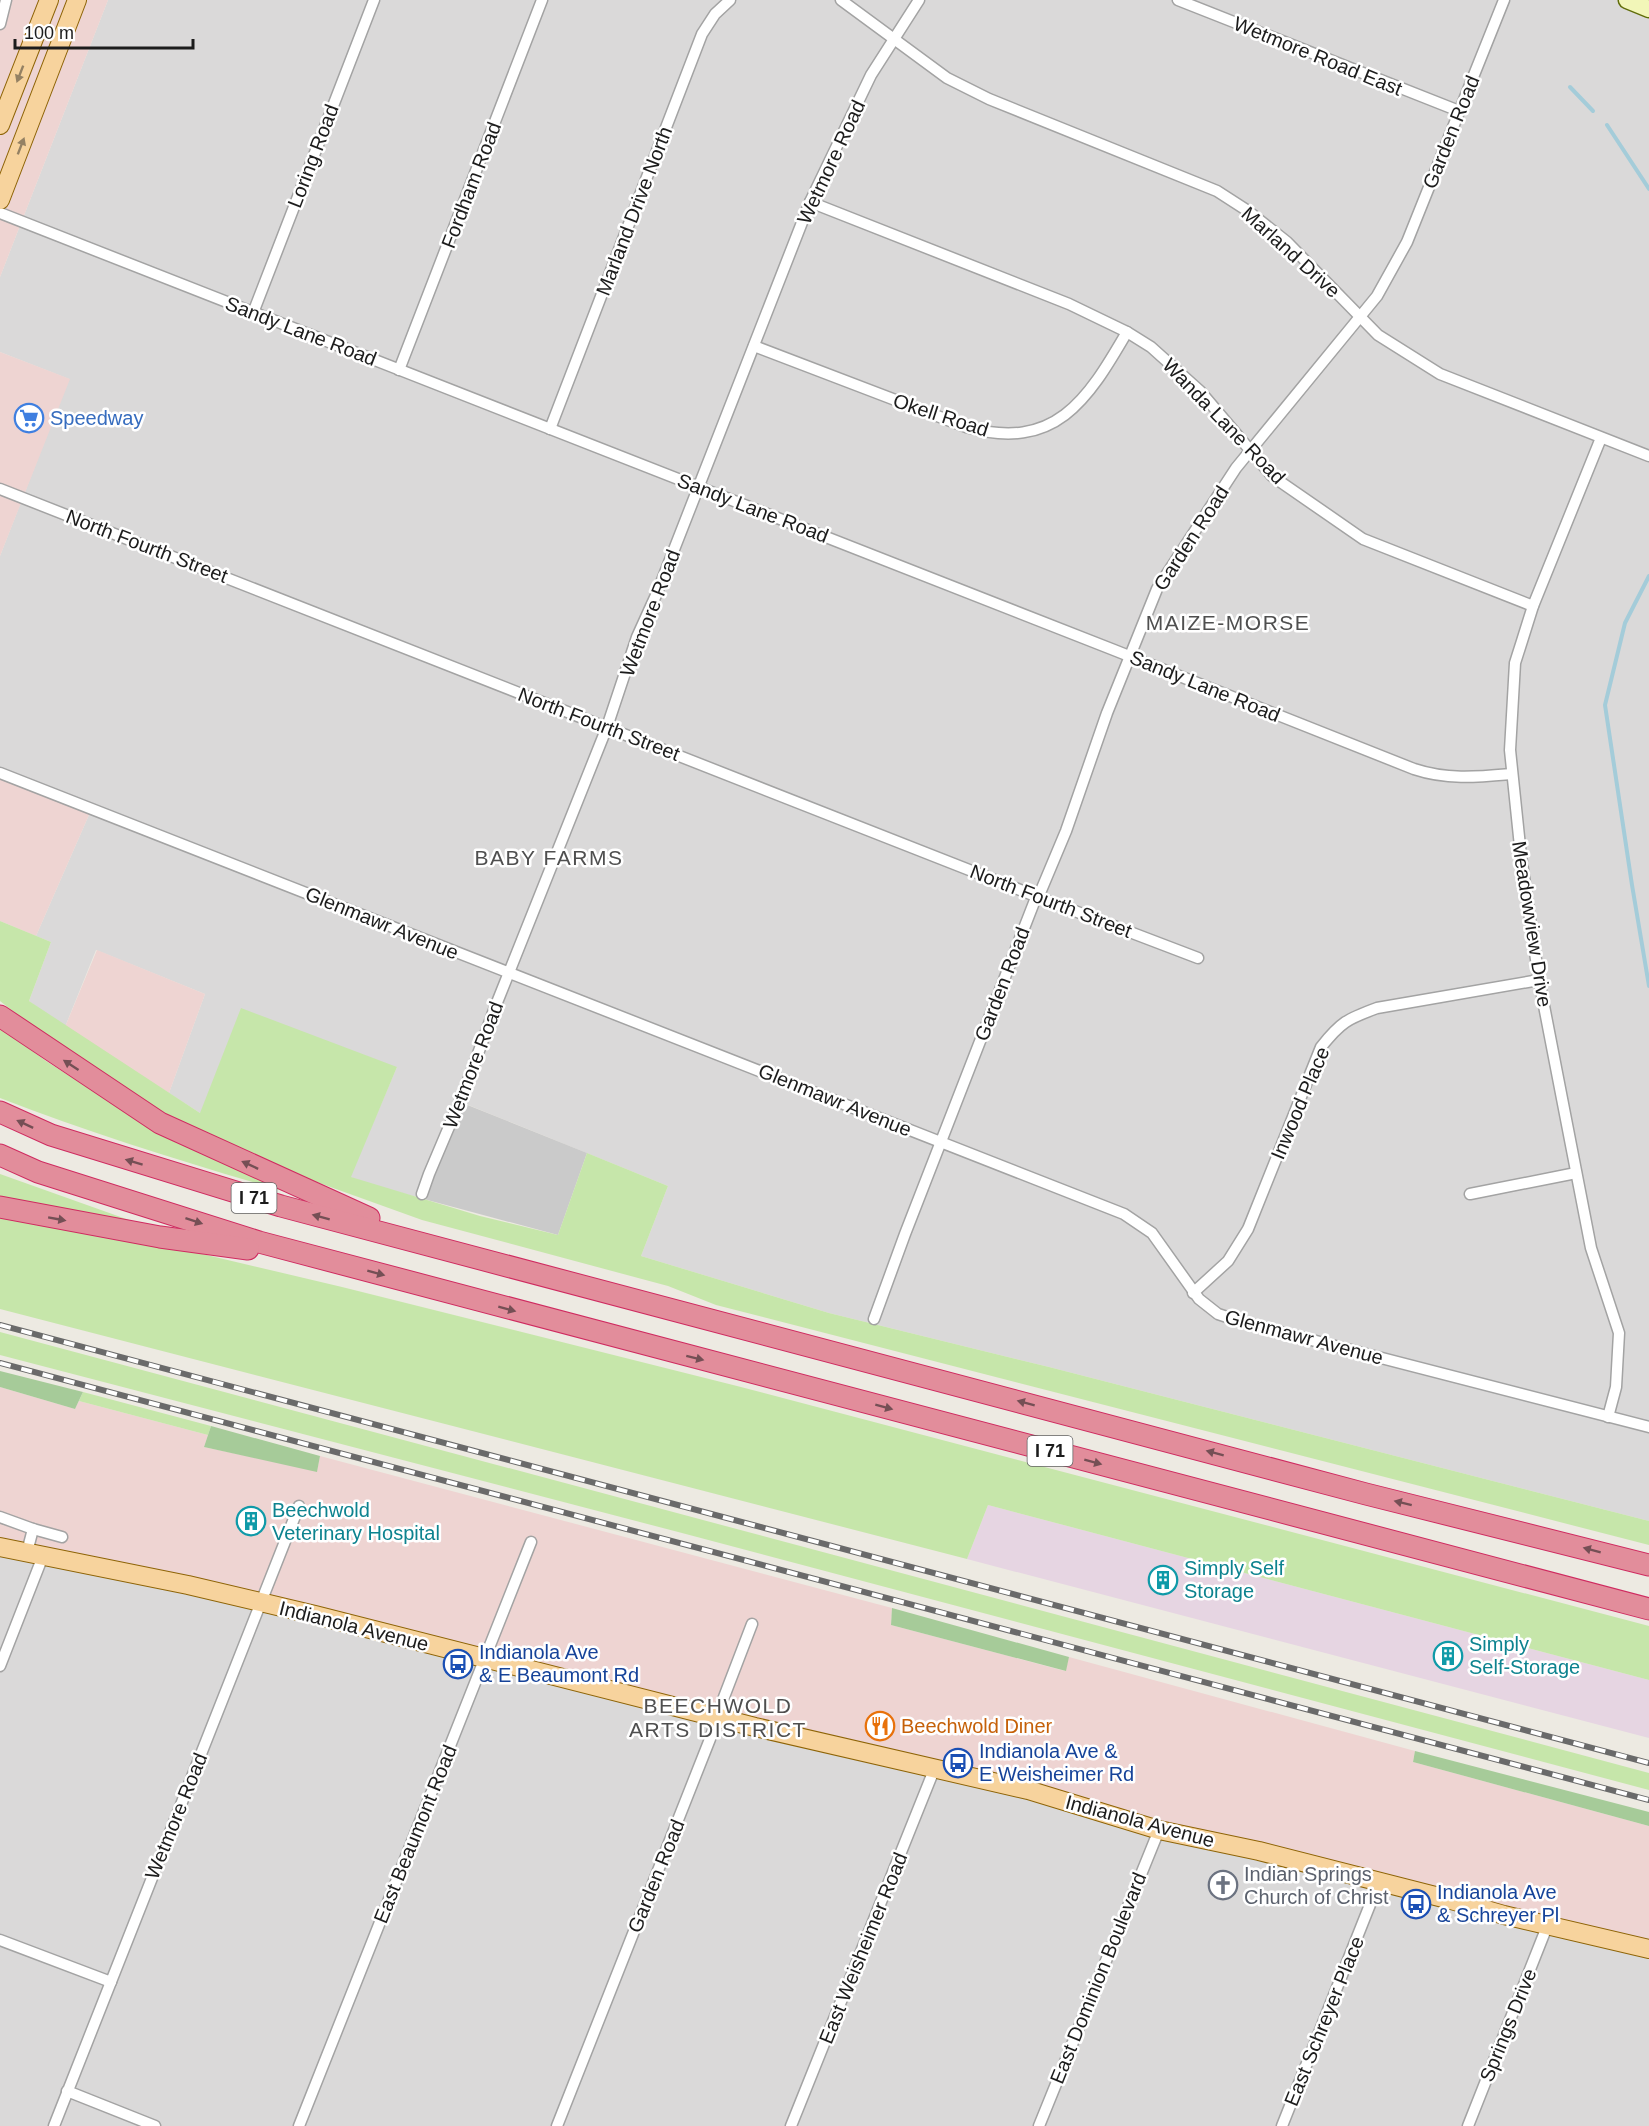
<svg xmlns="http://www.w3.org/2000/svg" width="1649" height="2126" viewBox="0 0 1649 2126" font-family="Helvetica,sans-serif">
	<rect width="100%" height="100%" fill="#edeae2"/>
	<g fill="#dad9d9">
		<path d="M108,0H1649V1521L1049,1367L829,1313L641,1256L668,1186L461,1102L420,1198L377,1186L350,1177L397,1067L200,1113L169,1093L205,994L96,950L65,1027L29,1001L51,942L36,936L92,808L0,772V556L69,379L0,352V277Z"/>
		<path d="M0,1551L262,1604L1649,1949V2126H0Z"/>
	</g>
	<g fill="#eed4d2">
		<path d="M0,0H108L0,277Z"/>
		<path d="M0,352L70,379L0,556Z"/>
		<path d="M0,772L92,808L36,936L0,921Z"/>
		<path d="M97,950L205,994L169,1093L65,1027Z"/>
		<path d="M0,1387L75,1409L79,1401L208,1435L204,1447L317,1471L320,1456L892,1608L891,1625L1065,1671L1069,1657L1415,1751L1413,1762L1649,1826V1949L262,1604L0,1551Z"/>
	</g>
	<path fill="#e6d5e2" d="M988,1505L1649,1680V1738L967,1559Z"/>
	<path fill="#cacaca" d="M460,1102L587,1153L558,1235L420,1198Z"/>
	<g fill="#c6e6aa">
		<path d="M0,921L51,942L29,1001L200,1113L241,1008L397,1067L351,1177L480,1216L558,1235L587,1153L668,1186L641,1256L829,1313L1049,1367L1649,1521V1545L716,1305L668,1286L422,1220L311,1180L149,1108L66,1053L0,1001Z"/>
		<path d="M0,1027L46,1061L134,1117L284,1188L283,1191C187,1163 93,1134 0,1098Z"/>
		<path d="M0,1174L129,1220L128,1225L0,1199Z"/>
		<path d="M0,1217L194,1252L342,1287L737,1386L1649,1626V1680L988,1505L967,1559L0,1309Z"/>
		<path d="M0,1332L1649,1773V1790L682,1533L0,1355Z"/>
		<path d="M83,1392L211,1426L208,1435L79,1401Z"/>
	</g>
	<g fill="#a6cb99">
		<path d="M0,1371L83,1392L75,1409L0,1387Z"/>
		<path d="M211,1426L320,1456L317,1472L204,1447Z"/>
		<path d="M892,1608L1069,1657L1066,1671L891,1625Z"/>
		<path d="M1415,1751L1649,1812V1826L1413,1762Z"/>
	</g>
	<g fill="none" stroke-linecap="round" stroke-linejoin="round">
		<g stroke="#a4ccd9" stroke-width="4">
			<path d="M1570,87L1593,111"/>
			<path d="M1607,125L1649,189"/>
			<path d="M1649,576L1625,623L1605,705L1632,885L1649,986"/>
		</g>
		<g stroke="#a3a3a3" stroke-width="13">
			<g id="street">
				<path d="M841,0L947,78L989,99L1217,191L1248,211L1287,242L1378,335L1440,374L1649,456"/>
				<path d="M1178,0L1459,111"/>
				<path d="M0,24L6,0"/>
				<path d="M810,202L1069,304L1127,332L1151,347L1200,391L1272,476L1363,539L1533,606"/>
				<path d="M0,213L1114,650L1414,769C1447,780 1477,777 1511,774"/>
				<path d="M253,313L374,0"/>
				<path d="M754,346L966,427C1055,452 1087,401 1127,332"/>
				<path d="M399,370L542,0"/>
				<path d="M550,429L702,34L715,14L730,0"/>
				<path d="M1601,438L1533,606L1522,641L1515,663L1510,750L1521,856L1539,980L1591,1248L1619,1333L1616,1387L1608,1417"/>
				<path d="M0,489L1038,897L1198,958"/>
				<path d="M0,773L1124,1214L1152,1233L1199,1299L1218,1314L1242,1322L1649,1427"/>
				<path d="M422,1194L429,1174L465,1089L494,1010L607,727L637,637L657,593L810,202L871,75L919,0"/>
				<path d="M1470,1194L1576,1173"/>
				<path d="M1193,1293L1228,1261L1248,1229L1321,1047C1341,1022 1347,1019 1377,1008L1539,980"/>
				<path d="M874,1319L905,1234L1035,900L1040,893L1066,831L1107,713L1157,589L1236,468L1377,296L1407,242L1504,0"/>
				<path d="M0,1517L33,1529L27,1552"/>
				<path d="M33,1529L62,1537"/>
				<path d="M0,1666L43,1556"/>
				<path d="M0,1940L111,1982"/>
				<path d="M67,2091L155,2126"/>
				<path d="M54,2126L299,1506"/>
				<path d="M299,2126L531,1542"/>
				<path d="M557,2126L710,1739L724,1697L752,1624"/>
				<path d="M791,2126L934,1770"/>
				<path d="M1039,2126L1159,1830"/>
				<path d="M1282,2126L1379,1882"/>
				<path d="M1468,2126L1548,1924"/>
			</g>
		</g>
		<g stroke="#606d09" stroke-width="19">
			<path id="secondary" d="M1627,0L1649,9"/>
		</g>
		<g stroke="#8e6407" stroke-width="20">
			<g id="primary">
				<path d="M0,125L49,0"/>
				<path d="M0,200L77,0"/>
				<path d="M0,1547L188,1585L315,1615L755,1727L1028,1790L1159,1830L1259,1851L1451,1900L1504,1915L1649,1949"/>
			</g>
		</g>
		<g stroke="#cf2b60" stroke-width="23">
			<g id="highway">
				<path d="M0,1016L160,1123L369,1218"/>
				<path d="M0,1112L51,1135L281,1206L1366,1494L1649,1565"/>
				<path d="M0,1155L38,1172L259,1242L1649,1609"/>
				<path d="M0,1207L160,1237L248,1249"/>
			</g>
		</g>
		<use href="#street" stroke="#fff" stroke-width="10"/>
		<use href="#secondary" stroke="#f2f6b8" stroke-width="16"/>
		<use href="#primary" stroke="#f7d39d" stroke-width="18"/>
		<use href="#highway" stroke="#e28d9b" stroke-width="21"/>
		<g stroke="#6a6a6a" stroke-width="6">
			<g id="rail">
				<path d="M0,1325L1649,1763"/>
				<path d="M0,1363L1649,1800"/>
			</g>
		</g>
		<use href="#rail" stroke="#fff" stroke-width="4" stroke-dasharray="11" stroke-linecap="butt"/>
	</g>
	<defs><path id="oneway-solid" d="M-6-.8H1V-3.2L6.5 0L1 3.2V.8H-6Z" transform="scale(1.5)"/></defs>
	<g fill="#948163">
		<use href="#oneway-solid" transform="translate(20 74) rotate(111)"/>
		<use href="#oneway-solid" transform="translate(21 146) rotate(-69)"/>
	</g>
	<g fill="#754f55">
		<use href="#oneway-solid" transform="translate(71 1065) rotate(-147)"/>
		<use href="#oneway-solid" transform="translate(25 1124) rotate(-155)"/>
		<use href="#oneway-solid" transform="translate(134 1162) rotate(-163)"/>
		<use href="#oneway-solid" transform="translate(250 1165) rotate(-155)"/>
		<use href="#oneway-solid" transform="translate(321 1217) rotate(-165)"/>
		<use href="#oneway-solid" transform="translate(57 1219) rotate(10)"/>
		<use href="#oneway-solid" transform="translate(194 1221) rotate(18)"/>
		<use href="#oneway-solid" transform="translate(376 1273) rotate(15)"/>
		<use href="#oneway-solid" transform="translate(507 1309) rotate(15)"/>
		<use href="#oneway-solid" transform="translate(695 1358) rotate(14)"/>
		<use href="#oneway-solid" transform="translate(1026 1403) rotate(-165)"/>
		<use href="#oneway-solid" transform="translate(884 1407) rotate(15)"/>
		<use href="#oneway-solid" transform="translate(1215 1453) rotate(-165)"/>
		<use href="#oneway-solid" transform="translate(1093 1462) rotate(15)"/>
		<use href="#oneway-solid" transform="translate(1403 1503) rotate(-166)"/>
		<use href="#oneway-solid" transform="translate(1592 1550) rotate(-165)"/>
	</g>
	<defs>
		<g id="supermarket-ring" transform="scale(1.5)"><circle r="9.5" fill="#fff" stroke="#3f7fe0" stroke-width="1.5"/><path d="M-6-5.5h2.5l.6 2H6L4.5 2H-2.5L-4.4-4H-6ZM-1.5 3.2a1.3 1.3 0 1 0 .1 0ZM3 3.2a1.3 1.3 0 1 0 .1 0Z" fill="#3f7fe0"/></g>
		<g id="building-ring" transform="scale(1.5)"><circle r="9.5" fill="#fff" stroke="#0f9aa8" stroke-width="1.5"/><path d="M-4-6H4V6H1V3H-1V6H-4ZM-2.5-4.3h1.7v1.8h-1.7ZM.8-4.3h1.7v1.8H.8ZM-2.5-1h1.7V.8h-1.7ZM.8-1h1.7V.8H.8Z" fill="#0f9aa8"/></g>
		<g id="bus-ring" transform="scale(1.5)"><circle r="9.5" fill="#fff" stroke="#1a4fb4" stroke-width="1.5"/><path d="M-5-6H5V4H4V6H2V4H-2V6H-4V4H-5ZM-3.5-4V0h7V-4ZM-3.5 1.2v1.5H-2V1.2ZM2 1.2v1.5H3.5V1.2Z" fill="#1a4fb4"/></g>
		<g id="restaurant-ring" transform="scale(1.5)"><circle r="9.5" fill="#fff" stroke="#e8710a" stroke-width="1.5"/><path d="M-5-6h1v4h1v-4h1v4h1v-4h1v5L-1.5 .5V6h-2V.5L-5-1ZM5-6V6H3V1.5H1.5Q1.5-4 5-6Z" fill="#e8710a"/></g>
		<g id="church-ring" transform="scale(1.5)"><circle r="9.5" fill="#fff" stroke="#6b7280" stroke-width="1.5"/><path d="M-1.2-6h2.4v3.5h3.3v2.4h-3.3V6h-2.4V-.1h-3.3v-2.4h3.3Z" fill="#6b7280"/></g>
	</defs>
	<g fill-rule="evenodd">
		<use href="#supermarket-ring" x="29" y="418"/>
		<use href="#building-ring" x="251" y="1521"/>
		<use href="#building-ring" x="1163" y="1580"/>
		<use href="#building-ring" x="1448" y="1656"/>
		<use href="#bus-ring" x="458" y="1664"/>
		<use href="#restaurant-ring" x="880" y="1726"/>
		<use href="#bus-ring" x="958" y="1763"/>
		<use href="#church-ring" x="1223" y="1885"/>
		<use href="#bus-ring" x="1416" y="1904"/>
	</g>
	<g text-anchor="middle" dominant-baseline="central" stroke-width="5" stroke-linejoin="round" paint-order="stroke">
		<g fill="#fff" stroke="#606060" stroke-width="1.5">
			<rect x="231.5" y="1183" width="45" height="30" rx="4.5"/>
			<rect x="1027.5" y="1436" width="45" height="30" rx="4.5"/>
		</g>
		<g font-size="18" font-weight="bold" fill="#1c1c1c">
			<text x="254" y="1198">I 71</text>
			<text x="1050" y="1451">I 71</text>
		</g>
		<g font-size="20" fill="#1c1c1c" stroke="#fff">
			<text transform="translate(1318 56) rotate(22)">Wetmore Road East</text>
			<text transform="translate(1451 132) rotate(-68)">Garden Road</text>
			<text transform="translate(313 156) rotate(-69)">Loring Road</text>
			<text transform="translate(831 162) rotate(-65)">Wetmore Road</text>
			<text transform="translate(471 185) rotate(-69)">Fordham Road</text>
			<text transform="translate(634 211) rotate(-69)">Marland Drive North</text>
			<text transform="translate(1291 252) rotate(42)">Marland Drive</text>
			<text transform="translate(301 331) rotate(21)">Sandy Lane Road</text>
			<text transform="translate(941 415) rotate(18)">Okell Road</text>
			<text transform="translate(1224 421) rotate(46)">Wanda Lane Road</text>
			<text transform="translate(753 508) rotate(21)">Sandy Lane Road</text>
			<text transform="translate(1191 538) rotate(-57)">Garden Road</text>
			<text transform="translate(147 546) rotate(21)">North Fourth Street</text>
			<text transform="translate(650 613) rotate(-69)">Wetmore Road</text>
			<text transform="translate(1205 686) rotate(22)">Sandy Lane Road</text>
			<text transform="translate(599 724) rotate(21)">North Fourth Street</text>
			<text transform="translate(1051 901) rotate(21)">North Fourth Street</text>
			<text transform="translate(382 923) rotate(22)">Glenmawr Avenue</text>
			<text transform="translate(1532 924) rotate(81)">Meadowview Drive</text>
			<text transform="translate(1002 984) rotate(-69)">Garden Road</text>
			<text transform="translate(473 1065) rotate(-69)">Wetmore Road</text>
			<text transform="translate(835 1100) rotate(22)">Glenmawr Avenue</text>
			<text transform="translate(1300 1103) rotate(-67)">Inwood Place</text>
			<text transform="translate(1304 1337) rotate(15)">Glenmawr Avenue</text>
			<text transform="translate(354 1626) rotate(14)">Indianola Avenue</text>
			<text transform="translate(176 1816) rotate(-68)">Wetmore Road</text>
			<text transform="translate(1140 1821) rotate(15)">Indianola Avenue</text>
			<text transform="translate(415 1834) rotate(-68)">East Beaumont Road</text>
			<text transform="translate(656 1876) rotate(-68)">Garden Road</text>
			<text transform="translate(863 1948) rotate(-68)">East Weisheimer Road</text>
			<text transform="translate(1098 1978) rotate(-68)">East Dominion Boulevard</text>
			<text transform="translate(1324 2021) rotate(-68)">East Schreyer Place</text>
			<text transform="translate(1508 2025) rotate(-68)">Springs Drive</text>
		</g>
		<g font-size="20" fill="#366cbe" stroke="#fff" text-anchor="start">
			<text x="50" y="418">Speedway</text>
		</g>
		<g font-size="20" fill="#0d838f" stroke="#fff" text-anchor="start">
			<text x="272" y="1510">Beechwold<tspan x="272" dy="23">Veterinary Hospital</tspan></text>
			<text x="1184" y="1568">Simply Self<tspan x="1184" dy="23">Storage</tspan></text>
			<text x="1469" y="1644">Simply<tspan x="1469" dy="23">Self-Storage</tspan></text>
		</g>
		<g font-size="20" fill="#164399" stroke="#fff" text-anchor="start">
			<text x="479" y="1652">Indianola Ave<tspan x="479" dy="23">&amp; E Beaumont Rd</tspan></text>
			<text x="979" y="1751">Indianola Ave &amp;<tspan x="979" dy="23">E Weisheimer Rd</tspan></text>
			<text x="1437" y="1892">Indianola Ave<tspan x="1437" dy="23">&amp; Schreyer Pl</tspan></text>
		</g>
		<g font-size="20" fill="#c56008" stroke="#fff" text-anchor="start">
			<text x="901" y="1726">Beechwold Diner</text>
		</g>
		<g font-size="20" fill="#5b616d" stroke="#fff" text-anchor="start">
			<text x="1244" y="1874">Indian Springs<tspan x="1244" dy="23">Church of Christ</tspan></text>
		</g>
		<g font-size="21" letter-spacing="1.5" fill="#4f4f4f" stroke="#fff">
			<text x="1228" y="622">MAIZE-MORSE</text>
			<text x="549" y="857">BABY FARMS</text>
			<text x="718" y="1705">BEECHWOLD<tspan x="718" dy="24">ARTS DISTRICT</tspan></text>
		</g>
	</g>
	<path d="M15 39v9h178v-9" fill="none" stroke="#1c1c1c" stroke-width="3"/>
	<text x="24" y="39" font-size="18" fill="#1c1c1c" stroke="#ffffff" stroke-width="4.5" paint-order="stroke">100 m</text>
</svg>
